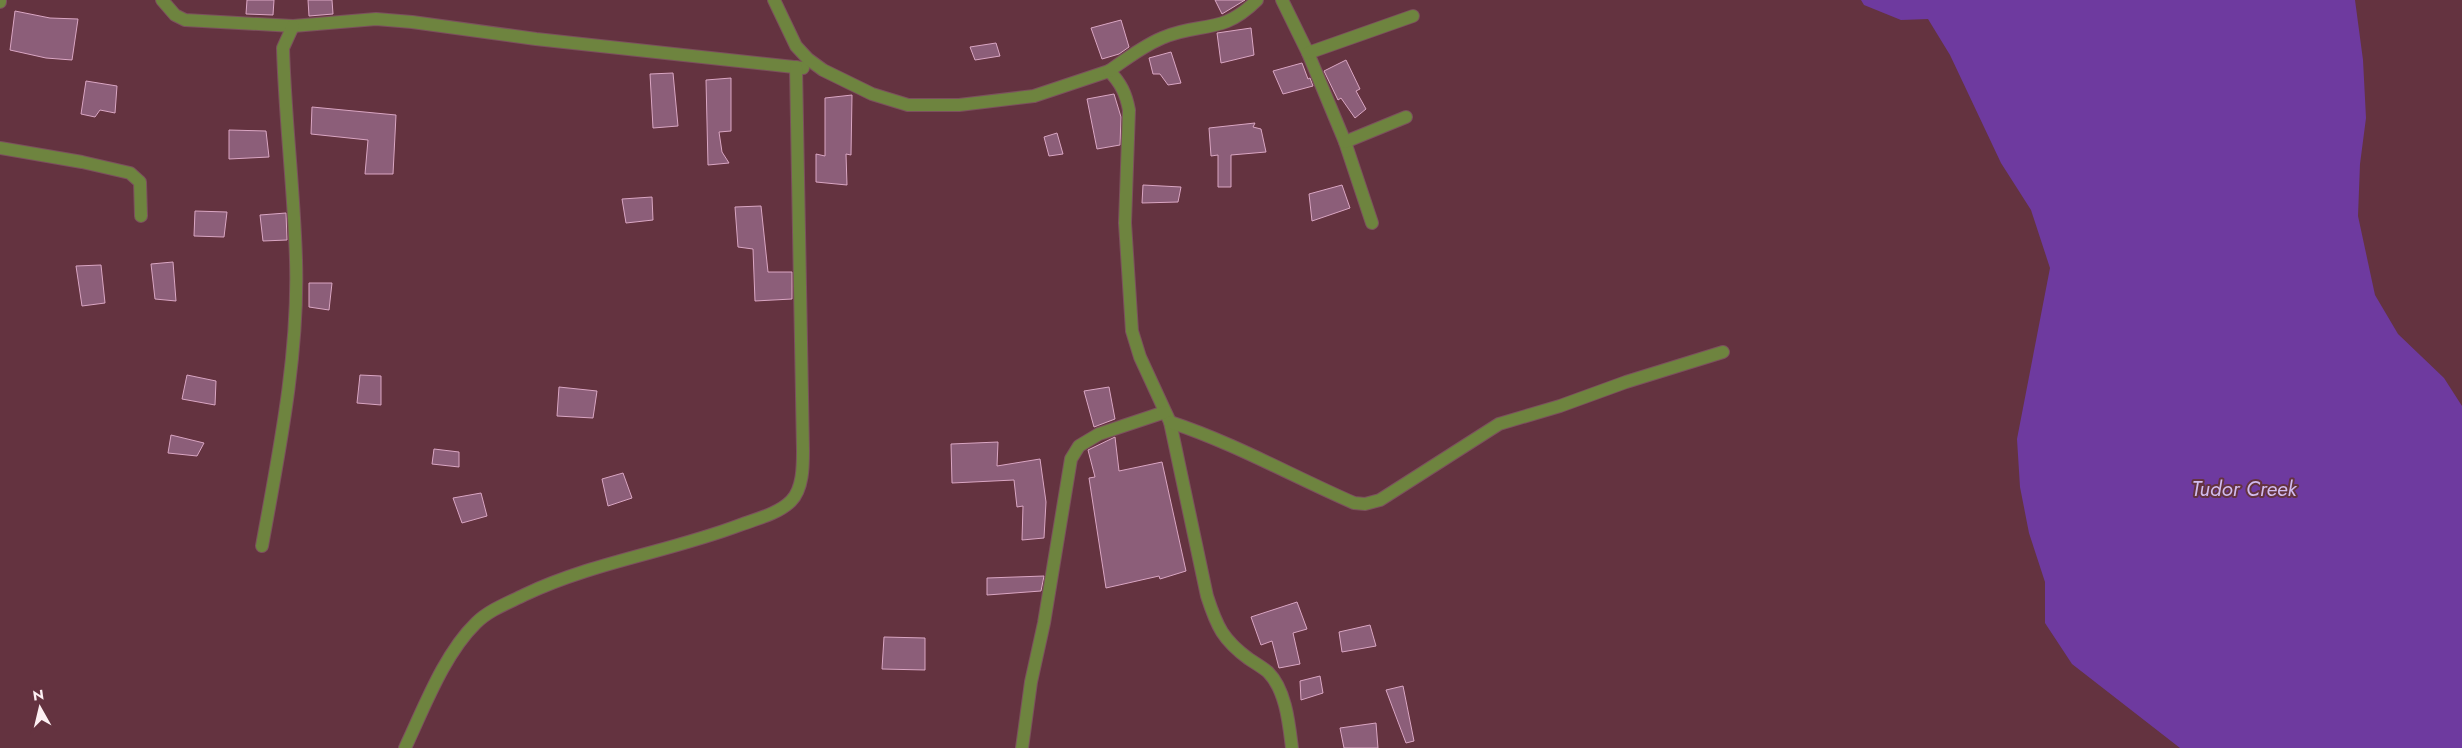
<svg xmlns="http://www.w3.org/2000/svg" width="2462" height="748" viewBox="0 0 2462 748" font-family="Jost,sans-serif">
	<rect width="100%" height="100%" fill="#643340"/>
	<path fill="#6e3a9f" d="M1861,0H2355L2363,60L2366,118L2360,164L2358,216L2375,295L2398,334L2444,378L2462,406V748H2180L2072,664L2045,623V582L2029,533L2020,487L2017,439L2050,268L2031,210L2001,163L1950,55L1928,19L1901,20L1864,5Z"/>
	<g fill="#8c5e79" stroke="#daa6c3">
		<path d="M247,0H274L273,15L246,14Z"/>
		<path d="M308,0H332L333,14L309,16Z"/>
		<path d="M1215,0H1245L1222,14Z"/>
		<path d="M15,11L50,18L78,19L72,60L46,58L10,50Z"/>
		<path d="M1121,20L1129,47L1119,54L1102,59L1091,28Z"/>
		<path d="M1251,28L1254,55L1221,63L1217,33Z"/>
		<path d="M996,43L1000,56L975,60L970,47Z"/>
		<path d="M1171,52L1181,83L1168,85L1160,74H1153L1149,58Z"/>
		<path d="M1346,60L1360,89L1356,91L1366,109L1355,118L1341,98L1338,100L1324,71Z"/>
		<path d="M1302,63L1308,79L1310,78L1313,86L1283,94L1273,71Z"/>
		<path d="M673,73L678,126L653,128L650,74Z"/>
		<path d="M731,78V131L719,132L722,152L729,163L708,165L706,80Z"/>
		<path d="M86,81L117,86L115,113L100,110L95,117L81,114Z"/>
		<path d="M1114,94L1121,117L1120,145L1097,149L1087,99Z"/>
		<path d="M852,95L851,155L846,154L847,185L816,182V154L825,156V98Z"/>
		<path d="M312,107L396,115L393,174H365L368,140L311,134Z"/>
		<path d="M1255,123L1253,127L1261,129L1266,152L1231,155V187H1218V155L1211,156L1209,128Z"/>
		<path d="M229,130L266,131L269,157L229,159Z"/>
		<path d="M1057,133L1063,154L1049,156L1044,137Z"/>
		<path d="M1143,185L1181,187L1178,202L1142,203Z"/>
		<path d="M1342,185L1350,208L1312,221L1309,194Z"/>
		<path d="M652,197L653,220L626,223L622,199Z"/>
		<path d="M761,206L768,272H792V299L755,301L753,249L738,247L735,207Z"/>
		<path d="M195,211L227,212L224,237L194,236Z"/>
		<path d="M286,213L287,240L263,241L260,215Z"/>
		<path d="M173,262L176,301L155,299L151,264Z"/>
		<path d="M101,265L105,303L82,306L76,266Z"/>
		<path d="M309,283H332L329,310L309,307Z"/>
		<path d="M187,375L216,381L215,405L182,399Z"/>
		<path d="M360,375L381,376V405L357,403Z"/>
		<path d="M559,387L597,391L593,418L557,416Z"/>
		<path d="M1109,387L1115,419L1094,427L1084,391Z"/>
		<path d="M171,435L204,443L197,456L168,453Z"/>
		<path d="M1115,437L1119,471L1162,462L1186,571L1160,579L1159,576L1106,588L1089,478L1095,477L1088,450Z"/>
		<path d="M998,442L997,466L1040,459L1046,502L1044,538L1022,540L1023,506L1017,507L1014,480L952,483L951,444Z"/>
		<path d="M434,449L459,452V467L432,464Z"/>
		<path d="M623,473L632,498L608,506L602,479Z"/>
		<path d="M481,493L487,516L462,523L453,498Z"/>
		<path d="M1044,576L1041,591L987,595V578Z"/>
		<path d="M1297,602L1307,629L1293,633L1300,664L1279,668L1272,641L1261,645L1251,617Z"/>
		<path d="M1370,625L1376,646L1342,652L1339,632Z"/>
		<path d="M884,637L925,638V670L882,669Z"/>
		<path d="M1320,676L1323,693L1301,700L1300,681Z"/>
		<path d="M1403,686L1414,741L1406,743L1386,690Z"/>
		<path d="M1376,723L1378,748H1344L1340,728Z"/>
	</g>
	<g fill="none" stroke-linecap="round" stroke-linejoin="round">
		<g stroke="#7c515d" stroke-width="14">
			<g id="street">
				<path d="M162,0L175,15L185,20L293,26L376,19L412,22L536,39L803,68"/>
				<path d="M774,0L796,46L808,59L823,70L872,94L908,105H959L1034,96L1109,71C1121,83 1126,94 1129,110L1125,223L1132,331L1140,357L1170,422L1207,596C1217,627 1223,640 1249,659C1255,663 1262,667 1268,672C1286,690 1289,724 1292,748"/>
				<path d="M1282,0L1308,53L1345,142L1372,223"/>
				<path d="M0,2V0"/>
				<path d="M1308,53L1413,16"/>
				<path d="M1109,71C1126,59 1143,46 1162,38C1201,21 1221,36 1257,0"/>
				<path d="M1345,142L1406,117"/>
				<path d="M0,148L82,162L130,173L140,182L141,216"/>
				<path d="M1170,422C1234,443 1292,476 1354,503L1365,504L1380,500L1499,424L1560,406L1626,382L1723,352"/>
				<path d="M262,546C279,452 299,355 296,260C294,189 285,119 283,48L293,26"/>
				<path d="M405,748C424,708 444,654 476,623C489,610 508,603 524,595C593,562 669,552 740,525C756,519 778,514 791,501C803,489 803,466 803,451L796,67"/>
				<path d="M1022,748L1031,682L1044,623L1071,459L1079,446L1099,434L1165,412"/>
			</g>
		</g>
		<use href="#street" stroke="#6e843f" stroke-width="12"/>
	</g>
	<g text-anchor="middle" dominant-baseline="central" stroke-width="4" stroke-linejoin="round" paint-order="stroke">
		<g font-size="21" font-style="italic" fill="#d1bbef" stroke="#643340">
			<text x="2244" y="489">Tudor Creek</text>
		</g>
	</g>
	<g transform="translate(40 708) rotate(352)" stroke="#643340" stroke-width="4" paint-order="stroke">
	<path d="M0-4L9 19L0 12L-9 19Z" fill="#fdf0f3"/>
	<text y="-8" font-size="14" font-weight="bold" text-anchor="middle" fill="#fdf0f3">N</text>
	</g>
</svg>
